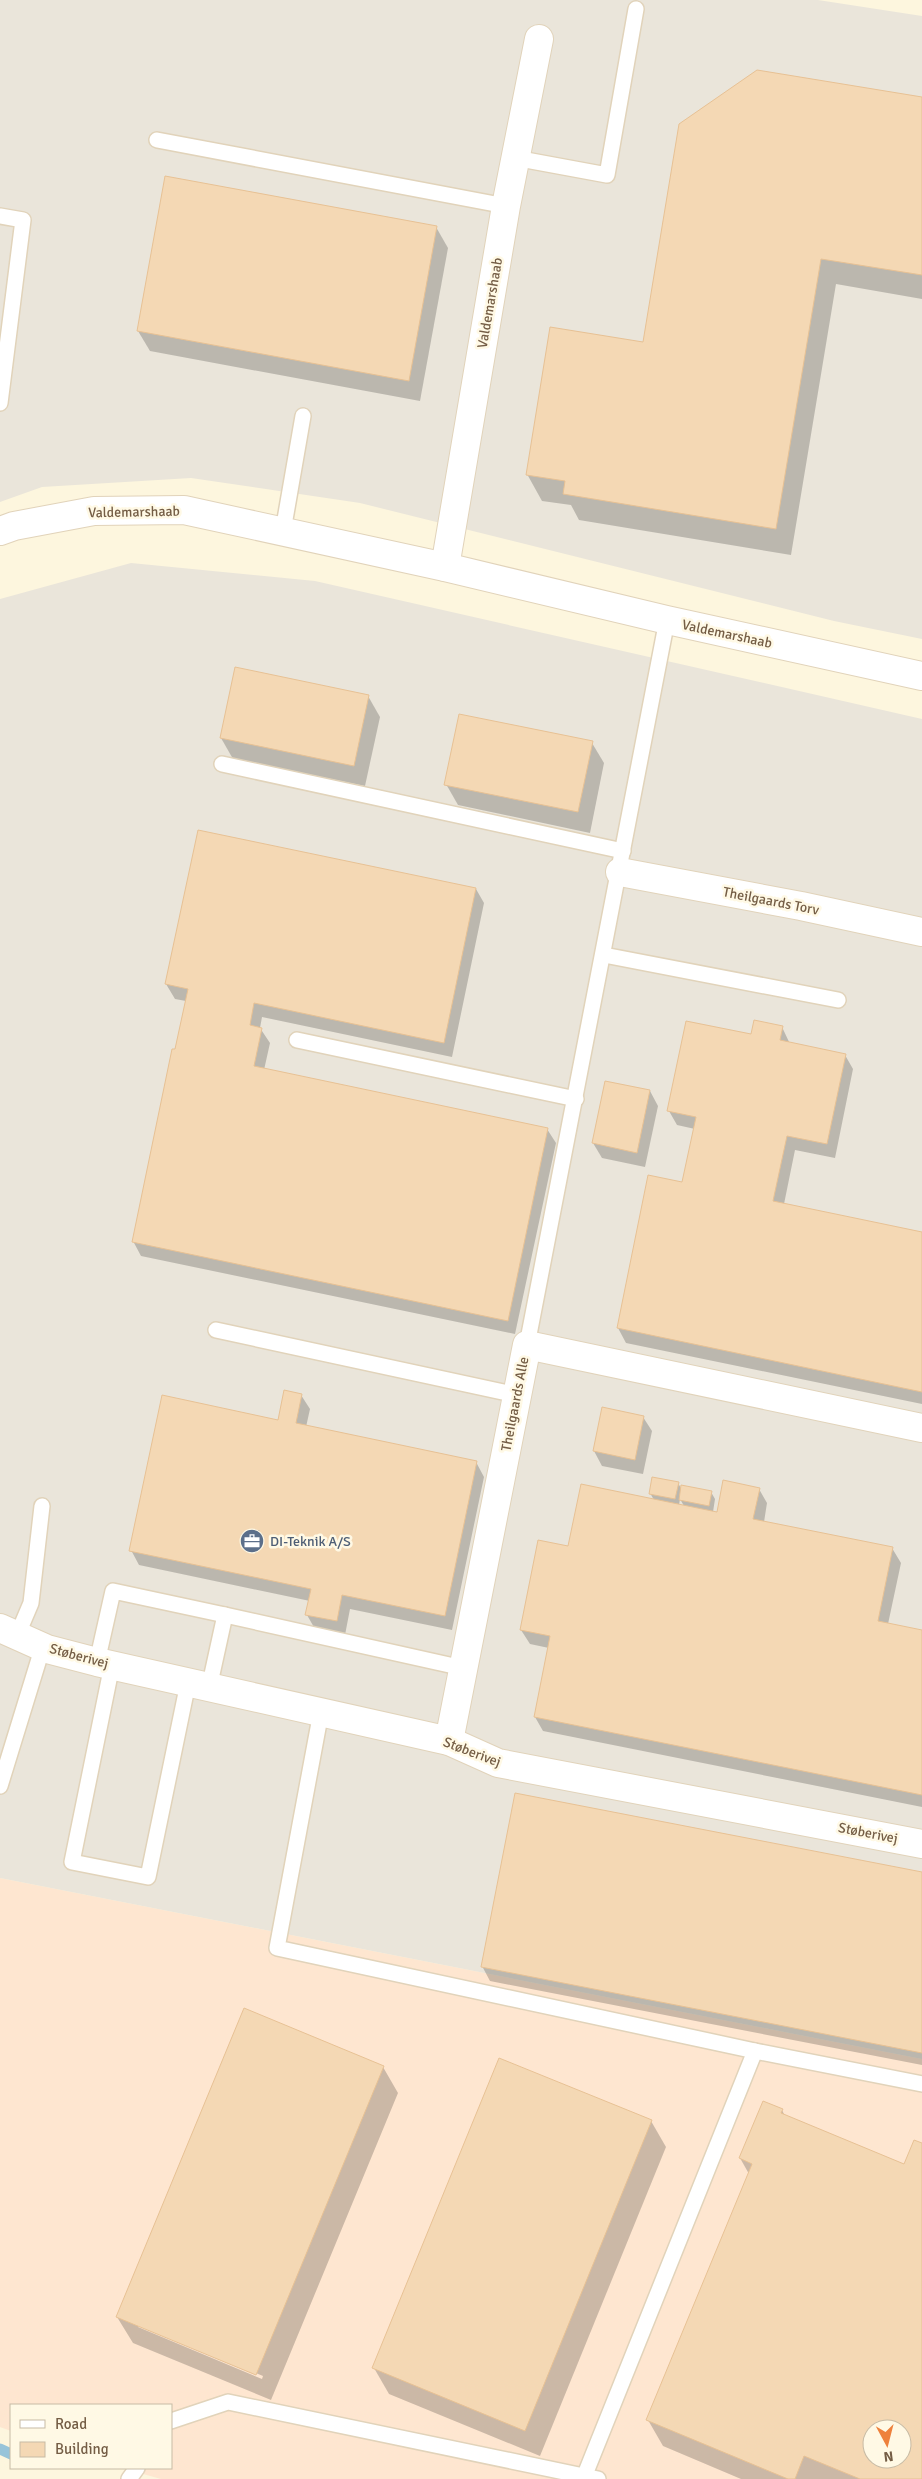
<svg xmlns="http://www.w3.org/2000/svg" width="922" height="2479" viewBox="0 0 922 2479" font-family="Signika,sans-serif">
	<rect width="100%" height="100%" fill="#fdf6de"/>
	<path fill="#fee6d0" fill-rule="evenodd" d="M0,1878L922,2059V2479H161L122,2468H171V2405H11V2431L0,2427ZM872,2429H902V2459H872Z"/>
	<g fill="#eae5da">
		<path d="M0,0H818L922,16V639L834,621L360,503L191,478L42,487L0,502Z"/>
		<path d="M131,563L315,581L922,719V2059L0,1878V599Z"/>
	</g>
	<g fill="#0003" fill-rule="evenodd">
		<path d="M922,99V299L836,284L791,555L579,520L571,505L542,501L527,474L644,344Z"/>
		<path d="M436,227L448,248L420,401L150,351L138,331Z"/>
		<path d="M368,696L380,717L365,786L233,759L221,738Z"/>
		<path d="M592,743L604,763L590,833L458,805L446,784Z"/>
		<path d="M476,889L484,903L452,1057L262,1017L260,1028L270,1043L264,1070L547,1129L556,1143L515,1334L141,1256L133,1241L186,1001L175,999L166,984Z"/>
		<path d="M782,1027L790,1044L845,1055L853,1069L835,1158L795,1150L784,1204L922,1233V1404L626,1343L618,1328L683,1184L695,1129L677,1125L669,1111L752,1036Z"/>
		<path d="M650,1091L658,1106L645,1167L602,1158L593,1143Z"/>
		<path d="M301,1395L310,1409L306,1427L476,1462L484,1477L452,1630L350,1609L345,1635L315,1629L307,1615L310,1601L139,1565L131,1550L279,1421Z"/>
		<path d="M643,1417L652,1431L643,1474L602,1466L594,1451Z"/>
		<path d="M678,1483L682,1490L711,1492L715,1499L713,1512L717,1513L759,1489L767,1503L764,1522L892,1548L901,1563L888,1624L922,1631V1807L543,1731L535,1717L549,1648L530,1644L521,1630L569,1547L654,1500L650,1493ZM680,1499L684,1506L679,1505Z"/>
		<path d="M922,1874V2065L490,1981L482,1966Z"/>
		<path d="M383,2067L398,2093L271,2400L133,2343L117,2317ZM138,2325L263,2376L262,2379L138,2327Z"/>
		<path d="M782,2110L785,2116L905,2166L922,2145V2479H741L663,2446L648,2420L749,2174L740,2158ZM872,2429H902V2459H872Z"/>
		<path d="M651,2121L666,2147L540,2456L389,2394L374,2368Z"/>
	</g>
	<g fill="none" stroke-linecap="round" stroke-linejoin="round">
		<path stroke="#98c4d9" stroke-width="11" d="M0,2449L11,2454"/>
	</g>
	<g fill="#f4d8b4" stroke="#e7c194" fill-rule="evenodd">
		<path d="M757,70L922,97V275L821,259L776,529L563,494L565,481L526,475L550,327L643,342L679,124Z"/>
		<path d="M165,176L437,226L409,381L137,331Z"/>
		<path d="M235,667L369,695L354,766L220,738Z"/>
		<path d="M459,714L593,741L578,812L444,785Z"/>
		<path d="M198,830L476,888L444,1043L254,1003L250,1025L262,1028L254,1066L548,1128L508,1321L132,1242L172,1049H175L188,989L165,984Z"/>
		<path d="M754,1020L783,1026L780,1040L846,1054L827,1144L787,1136L773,1201L922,1232V1392L617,1328L648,1175L682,1182L696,1117L667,1111L686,1021L751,1034Z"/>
		<path d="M605,1081L650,1090L637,1153L592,1143Z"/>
		<path d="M284,1390L302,1394L296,1423L477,1461L445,1616L342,1595L337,1621L305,1615L311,1589L129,1551L162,1395L278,1420Z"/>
		<path d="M602,1407L644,1416L635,1460L593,1451Z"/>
		<path d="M652,1477L679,1482L675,1499L649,1494Z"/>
		<path d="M723,1480L760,1488L753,1519L893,1547L878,1621L922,1630V1795L534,1717L550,1636L520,1630L538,1540L568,1546L581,1484L717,1512Z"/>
		<path d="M681,1485L712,1491L709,1506L679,1500Z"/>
		<path d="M515,1793L922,1872V2053L481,1967Z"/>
		<path d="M244,2008L384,2066L256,2375L116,2317Z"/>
		<path d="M499,2058L652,2120L525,2431L372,2368Z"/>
		<path d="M763,2101L783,2109L781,2113L904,2164L914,2140L922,2143V2479H860L804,2456L795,2479H788L646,2420L752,2164L739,2158ZM872,2429H902V2459H872Z"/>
	</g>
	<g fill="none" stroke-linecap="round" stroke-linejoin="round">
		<g stroke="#e1d3ba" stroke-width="18">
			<g id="lane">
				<path d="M157,140L506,206"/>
				<path d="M515,158L607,175L636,9"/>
				<path d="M0,216L23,220L0,403"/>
				<path d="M283,531L303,416"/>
				<path d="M222,764L623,851"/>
				<path d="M604,955L838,1000"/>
				<path d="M297,1040L576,1099"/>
				<path d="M216,1330L517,1395"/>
				<path d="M527,1345L667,620"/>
				<path d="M225,1615L463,1668"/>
				<path d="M17,1636L31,1603L42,1506"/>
				<path d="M97,1662L113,1591L225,1615L209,1688"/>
				<path d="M112,1665L72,1862L148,1877L188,1683"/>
				<path d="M321,1712L277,1948L755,2051"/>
				<path d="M0,1786L43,1646"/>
				<path d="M171,2421L228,2402L598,2479"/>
				<path d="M584,2477L755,2051L922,2084"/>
				<path d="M129,2479L137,2468"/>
			</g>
		</g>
		<g stroke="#e1d3ba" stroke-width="30">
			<g id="street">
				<path d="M0,531L14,526L94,511L184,510L445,567L667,620L922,676"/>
				<path d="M445,567L506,206L539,39"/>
				<path d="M620,872L801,906L922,932"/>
				<path d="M0,1628L47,1649L97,1662L449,1741L498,1763L922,1844"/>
				<path d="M449,1741L527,1345L922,1428"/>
			</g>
		</g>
		<use href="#lane" stroke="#fff" stroke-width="15"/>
		<use href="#street" stroke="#fff" stroke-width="28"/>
	</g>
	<defs>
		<g id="office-disc" transform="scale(1.25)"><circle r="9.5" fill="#5c6f8a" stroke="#fff9e5"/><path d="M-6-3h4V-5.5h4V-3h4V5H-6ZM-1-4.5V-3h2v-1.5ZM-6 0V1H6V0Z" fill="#fff"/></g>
	</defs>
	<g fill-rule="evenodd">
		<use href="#office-disc" x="252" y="1541"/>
	</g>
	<g text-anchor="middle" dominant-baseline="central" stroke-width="5" stroke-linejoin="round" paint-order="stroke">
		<g font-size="14" fill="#745d45" stroke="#fff9e5">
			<text transform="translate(490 303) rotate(-80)">Valdemarshaab</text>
			<text transform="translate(134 512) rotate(-1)">Valdemarshaab</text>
			<text transform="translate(727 634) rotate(12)">Valdemarshaab</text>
			<text transform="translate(771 901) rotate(11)">Theilgaards Torv</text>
			<text transform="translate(515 1404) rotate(-79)">Theilgaards Alle</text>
			<text transform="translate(79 1656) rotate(15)">Støberivej</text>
			<text transform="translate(472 1752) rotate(21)">Støberivej</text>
			<text transform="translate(868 1833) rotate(11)">Støberivej</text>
		</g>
		<g font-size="14" fill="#4e5e75" stroke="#fff9e5" text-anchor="start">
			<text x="270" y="1541">DI-Teknik A/S</text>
		</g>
	</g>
	<rect x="10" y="2404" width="162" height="65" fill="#fff9e5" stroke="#c7bba5"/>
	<rect x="20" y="2420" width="25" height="8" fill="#ffffff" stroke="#c7bba5"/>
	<text x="55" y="2429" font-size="15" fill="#745d45">Road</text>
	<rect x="20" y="2442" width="25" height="15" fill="#f4d8b4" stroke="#c7bba5"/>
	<text x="55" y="2454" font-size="15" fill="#745d45">Building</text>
	<g transform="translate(887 2444) rotate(173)"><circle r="24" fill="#fff9e5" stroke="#c7bba5"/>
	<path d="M0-4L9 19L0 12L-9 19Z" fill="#ee813c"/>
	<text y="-8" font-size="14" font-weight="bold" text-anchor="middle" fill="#745d45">N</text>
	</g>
</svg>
